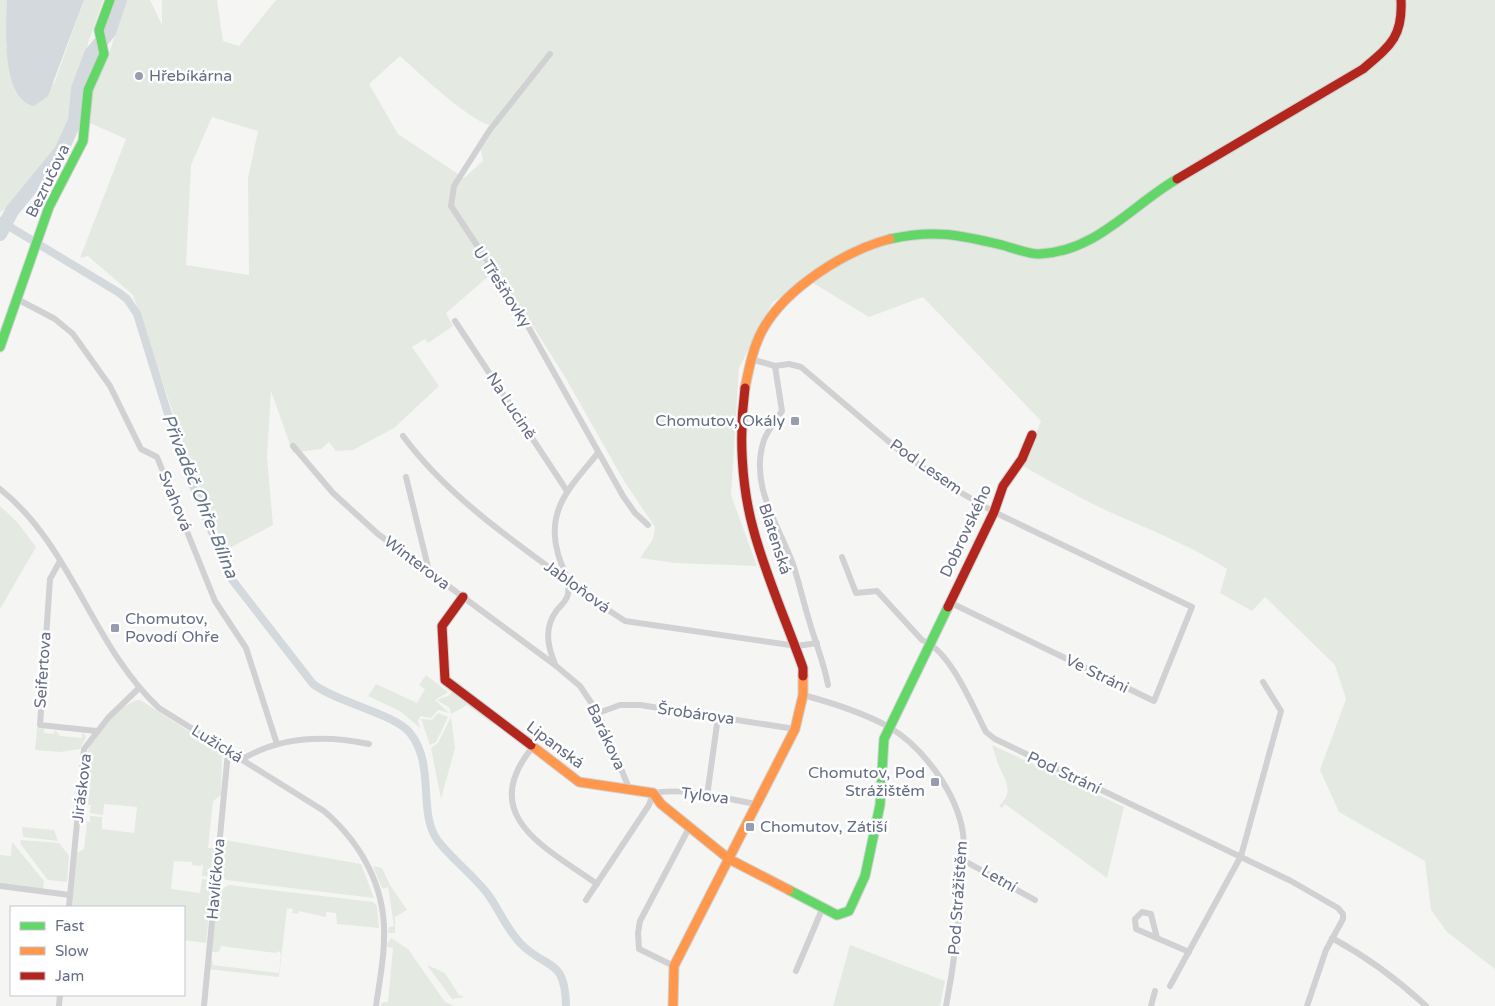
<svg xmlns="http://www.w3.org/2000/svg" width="1495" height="1006" viewBox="0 0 1495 1006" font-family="'Varela Round',sans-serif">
	<rect width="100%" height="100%" fill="#f5f6f4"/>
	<g fill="#e4e9e2" fill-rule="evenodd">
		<path d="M0,0H7L6,48L54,84L84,0H103L88,43L76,136L62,164L39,190L0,212Z"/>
		<path d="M126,0H150L162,25V0H217L223,41L239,46L276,0H1397C1401,38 1387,43 1361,66L1171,178L1104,227L1070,245L1038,250L956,230L879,238L802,282L773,302L739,368L731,495L757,566L675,563L640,558L653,539L655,527L624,481L565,377L497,269L446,313L453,326L428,343L425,339L412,347L439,386L394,428L353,450L336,451L329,442L321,449L293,453L271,391L267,457L273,525L226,550L201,495L133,295L88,256L80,258L126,139L90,123L91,91L109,54ZM400,56C418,72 474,126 495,126L480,147L483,161L464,178L398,134L369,84ZM212,117L258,131L248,178L249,275L186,265L191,165Z"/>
		<path d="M1405,0H1495V969L1447,932L1431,910L1425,861L1339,812L1320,770L1346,699L1335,665L1265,597L1252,611L1220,593L1227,569C1191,546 1153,531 1114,514C1083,500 1053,483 1023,466L1041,421L923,297L869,317L813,283L848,259L881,246L917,237L954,238L1038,258L1072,252L1108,234L1175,185L1366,73C1394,48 1409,41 1405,0Z"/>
		<path d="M0,506L18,523L36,547L0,609Z"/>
		<path d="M426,675L448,692L435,700L449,713L438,710L431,718L421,716L418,720L420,728L400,711L368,696L376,684L417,703L425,689L419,685Z"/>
		<path d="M453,691L495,722L493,724L467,705L451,714L450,708L437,700L448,696Z"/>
		<path d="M140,700L217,749L222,755L221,795L213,801L208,848H215L211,877L202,876L203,864L200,866L192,865V862L174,861L171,889L200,893L202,879L210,880L212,885L206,943L184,940V907H72L77,853L84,849L87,822H90V816L102,817V829L134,833L137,807L104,804L103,815L90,813L91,805H88L91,773L85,768C85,761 86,754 89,748C96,733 124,700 140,700Z"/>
		<path d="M438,713L448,717L436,742L430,745L421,719L432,720Z"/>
		<path d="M451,717L455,748L441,799L431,748L438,743Z"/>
		<path d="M37,728L44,729V733L54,734L55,730L60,736L82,738V732L86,737L80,749L60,752L35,750Z"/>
		<path d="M992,745L1124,807L1107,878L1005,804L1002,808L999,806C1015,791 1005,780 998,764C996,758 994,751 992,745Z"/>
		<path d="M22,827L54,830L58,841L23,837Z"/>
		<path d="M21,840L59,843L69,856L67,882L48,880L20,843Z"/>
		<path d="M225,840L361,864L374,898L226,880L221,875Z"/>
		<path d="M12,842L44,881L43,890L0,884V855L11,856Z"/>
		<path d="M373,866L382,868L390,885L407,910L395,917V933H388L389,927L394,926L388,887L383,889L381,886Z"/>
		<path d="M229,885L373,902L377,906L379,928L337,924L336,913L326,912V917L299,911L298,914L292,913L293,909L287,908L279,977L208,969L209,961L212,959L213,965L279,973L281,954L279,951L276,953L221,946L219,952H213L210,947L218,891Z"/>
		<path d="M391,938L408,949L445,1002L455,1006H381L382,1002H388L393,948L388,947L387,944Z"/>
		<path d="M850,945L945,981L940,1006H833Z"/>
		<path d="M427,965L445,973L459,995L465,997L452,999Z"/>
	</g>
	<path fill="#d4d9dd" d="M7,0H84L48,96L34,106C1,99 6,27 7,0Z"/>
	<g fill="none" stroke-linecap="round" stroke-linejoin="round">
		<path stroke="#d4d9dd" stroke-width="8" d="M0,221L118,292L127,299L137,314L181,456L230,577L313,684C338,703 395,714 410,733C436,765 417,813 438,841C453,860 472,874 487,893C499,909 507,930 521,944C547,970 565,957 566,1006"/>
		<path stroke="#d4d9dd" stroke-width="14" d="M0,234L12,211L61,151L75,121L78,89L91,54L109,32L120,0"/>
		<g stroke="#d1d2d3" stroke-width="11">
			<g id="fast">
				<path d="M890,239C934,229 960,235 1002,245C1013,248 1028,254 1039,254C1096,252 1132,205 1177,179"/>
				<path d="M0,347L49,207L83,141L88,90L104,54L99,30L110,0"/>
				<path d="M789,890L837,915L849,911L865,876L880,805L884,739L948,607"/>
			</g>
		</g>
		<g stroke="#d1d2d3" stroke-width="11">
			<g id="slow">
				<path d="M745,388C749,368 753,347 763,329C786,288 846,250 890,239"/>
				<path d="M531,745L579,782L653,793L661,804L729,859L789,890"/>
				<path d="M673,1006L674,966L795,729L803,695V676"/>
			</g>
		</g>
		<g stroke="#d1d2d3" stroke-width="11">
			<g id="jam">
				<path d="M1177,179L1363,69C1390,46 1403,37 1401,0"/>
				<path d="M745,388C739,433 741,484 753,528C765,574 787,623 803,668V676"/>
				<path d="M463,597L442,626L445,680L531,745"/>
				<path d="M948,607L994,512L1003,486L1022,459L1032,435"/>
			</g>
		</g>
		<g stroke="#d1d1d3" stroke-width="6">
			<path d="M550,54L489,131L454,186L451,206L515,303L623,496L635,513L648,525"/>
			<path d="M17,299L55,319L73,334L110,386L141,449L157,457L215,601L246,648L277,744"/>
			<path d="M455,321L567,491"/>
			<path d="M751,359L775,366L789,364L801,367L901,452L948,485L994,512L1192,607L1154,701L949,602"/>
			<path d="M775,366L782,411C776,420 768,430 764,440C749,485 778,524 793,564C799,582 803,601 809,620C815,642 824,662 828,685"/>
			<path d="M403,436C454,505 534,555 602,606L625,621L797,646L817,643"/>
			<path d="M293,446L333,493L378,534L555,665L580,686L598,713L629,788"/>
			<path d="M406,477L429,571"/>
			<path d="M0,489C72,546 92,646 159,708L324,811C361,843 386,887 384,938C384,960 379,984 376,1006"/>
			<path d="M842,557L856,593L877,591L922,640C950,650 972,705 986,732L995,739L1291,881L1338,908L1343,914V919L1326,950L1307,1006"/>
			<path d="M60,561L50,579L40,725L97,731"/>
			<path d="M555,664C547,645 544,627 557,610C561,606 567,600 568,594C570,579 562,568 558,554C545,509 572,485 598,453"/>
			<path d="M803,695C833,703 862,712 889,727C923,747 957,793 963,833C965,848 963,866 962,882C959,924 954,965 946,1006"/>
			<path d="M598,713L620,705H640L795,729"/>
			<path d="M532,748C476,816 548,849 597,884"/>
			<path d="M241,760C280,736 325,735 369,744"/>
			<path d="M707,796L718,717"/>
			<path d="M963,860L1035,900"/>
			<path d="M0,886L70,895"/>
			<path d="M586,900L649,805L653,793C683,787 726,799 757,804"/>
			<path d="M69,907L84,749L108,718L138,689"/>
			<path d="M1157,938L1151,914L1142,912L1135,919L1136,929L1189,952"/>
			<path d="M1332,938C1367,957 1397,979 1426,1006"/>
			<path d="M674,966L639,949L638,933L640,921L689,828"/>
			<path d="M796,971L823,907"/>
			<path d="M1170,986L1241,856L1281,711L1263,682"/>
			<path d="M59,1006L60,995"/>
			<path d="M204,1006L228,752"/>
			<path d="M1151,1006L1155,991"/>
		</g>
		<use href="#fast" stroke="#63d668" stroke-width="9"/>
		<use href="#slow" stroke="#ff974d" stroke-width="9"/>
		<use href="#jam" stroke="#b3261e" stroke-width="9"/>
	</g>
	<g fill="#979dac" stroke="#fff" stroke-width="2">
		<circle cx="139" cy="76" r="5"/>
		<rect x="790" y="416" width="10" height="10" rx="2.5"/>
		<rect x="110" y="623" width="10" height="10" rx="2.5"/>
		<rect x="930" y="777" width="10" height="10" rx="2.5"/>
		<rect x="745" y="822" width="10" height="10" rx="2.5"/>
	</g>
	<g text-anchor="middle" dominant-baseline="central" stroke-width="5" stroke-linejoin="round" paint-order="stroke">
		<g font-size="16" fill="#656d86" stroke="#fff" text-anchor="start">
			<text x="149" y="76">Hřebíkárna</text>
			<text x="785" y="421" text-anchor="end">Chomutov, Okály</text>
			<text x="125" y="619">Chomutov,<tspan x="125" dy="18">Povodí Ohře</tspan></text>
			<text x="925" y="773" text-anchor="end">Chomutov, Pod<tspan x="925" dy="18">Strážištěm</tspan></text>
			<text x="760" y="827">Chomutov, Zátiší</text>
		</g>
		<g font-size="16" fill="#656d86" stroke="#fff">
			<text transform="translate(48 181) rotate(-64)">Bezručova</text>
			<text transform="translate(502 287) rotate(57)">U Třešňovky</text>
			<text transform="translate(511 406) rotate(57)">Na Lucině</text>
			<text transform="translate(926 467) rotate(35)">Pod Lesem</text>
			<text transform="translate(175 501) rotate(68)">Svahová</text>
			<text transform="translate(966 531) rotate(-65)">Dobrovského</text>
			<text transform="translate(775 539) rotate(72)">Blatenská</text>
			<text transform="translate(417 563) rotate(37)">Winterova</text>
			<text transform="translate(577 587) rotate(36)">Jabloňová</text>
			<text transform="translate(43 670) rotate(-86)">Seifertova</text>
			<text transform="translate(1097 674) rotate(26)">Ve Stráni</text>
			<text transform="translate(696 714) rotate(8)">Šrobárova</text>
			<text transform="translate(606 737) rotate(65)">Barákova</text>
			<text transform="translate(217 744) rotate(32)">Lužická</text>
			<text transform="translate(555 745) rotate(37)">Lipanská</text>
			<text transform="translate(1064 773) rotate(25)">Pod Strání</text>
			<text transform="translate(82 788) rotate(-83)">Jiráskova</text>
			<text transform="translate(705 796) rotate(7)">Tylova</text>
			<text transform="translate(216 879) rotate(-85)">Havlíčkova</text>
			<text transform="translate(999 879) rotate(30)">Letní</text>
			<text transform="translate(958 898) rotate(-86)">Pod Strážištěm</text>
		</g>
		<g font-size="18" font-style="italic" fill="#657589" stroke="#fff">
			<text transform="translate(200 496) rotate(68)">Přivaděč Ohře-Bílina</text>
		</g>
	</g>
	<rect x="10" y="906" width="175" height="90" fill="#ffffff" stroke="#c1c5cf"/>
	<rect x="20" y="922" width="25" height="8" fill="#63d668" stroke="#c1c5cf"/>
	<text x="55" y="931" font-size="15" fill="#656d86">Fast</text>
	<rect x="20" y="947" width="25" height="8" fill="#ff974d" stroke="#c1c5cf"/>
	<text x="55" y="956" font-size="15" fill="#656d86">Slow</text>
	<rect x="20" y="972" width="25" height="8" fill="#b3261e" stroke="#c1c5cf"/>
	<text x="55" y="981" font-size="15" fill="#656d86">Jam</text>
</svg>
